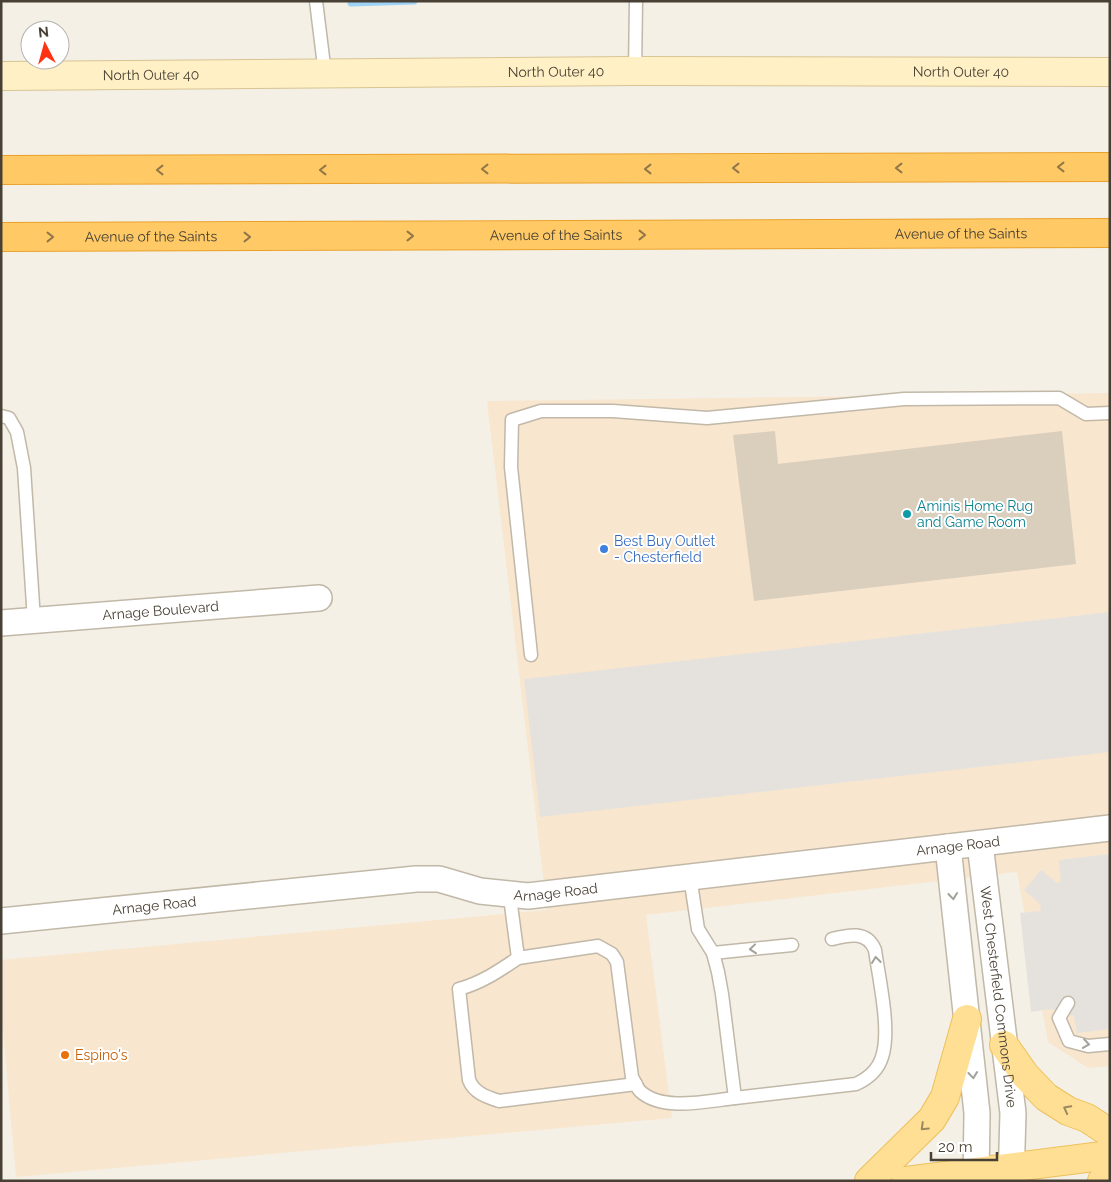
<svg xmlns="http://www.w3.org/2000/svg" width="1111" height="1182" viewBox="0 0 1111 1182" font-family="Raleway,sans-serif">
	<rect width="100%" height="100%" fill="#f4f0e6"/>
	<path fill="#f8e6cf" d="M1110,393V1066L1088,1068L1048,1042L1017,872L646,915L672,1118L16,1177L1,1008V960L547,910L487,401Z"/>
	<g fill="#e5e2de">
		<path d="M1110,612V752L540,817L524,679Z"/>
		<path d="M1110,854V1029L1077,1033L1074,1016L1051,1009L1031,1012L1020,913L1040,911L1041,905L1024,890L1041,870L1057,883L1061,881L1059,860Z"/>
	</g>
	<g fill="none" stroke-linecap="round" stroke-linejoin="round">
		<path stroke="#9dd3f6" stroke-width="7" d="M351,3L414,1"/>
	</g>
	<path fill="#dacebd" d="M775,431L778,464L1062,431L1076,564L754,601L733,435Z"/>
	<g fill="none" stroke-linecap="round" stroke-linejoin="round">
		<g stroke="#c1b8a8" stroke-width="15">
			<g id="lane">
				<path d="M316,1L325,74"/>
				<path d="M635,71L636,1"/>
				<path d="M1,416L9,418L17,432L24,468L34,620"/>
				<path d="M531,655L511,467L512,420L541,411H613L707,418L904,399L1059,398L1086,414L1110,413"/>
				<path d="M690,877L698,929L713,953L718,972L722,994L735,1098L856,1084C867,1079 878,1070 882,1057C891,1030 879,979 875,950C867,930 848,935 832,939"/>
				<path d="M513,895L511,905L518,958L598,946L612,954L617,962L632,1077C635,1082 637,1088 640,1091C662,1112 707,1101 735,1098"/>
				<path d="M713,953L792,945"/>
				<path d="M518,958C499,971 481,983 459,989L469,1080C474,1093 487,1097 499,1101L636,1084"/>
				<path d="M1068,1003L1059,1018L1069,1041L1088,1046L1110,1044"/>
			</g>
		</g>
		<g stroke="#c1b8a8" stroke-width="28">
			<g id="street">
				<path id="s1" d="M1,623L319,598"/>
				<path id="s2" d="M980,844L1013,1113L1011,1181"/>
				<path d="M948,847L977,1113L976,1181"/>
				<path id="s3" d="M1,921L416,879H439L480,891L528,896L1110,828"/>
			</g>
		</g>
		<g stroke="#d8c492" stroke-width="30">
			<g id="secondary">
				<path id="s4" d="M1,76L635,71L1110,72"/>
			</g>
		</g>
		<g stroke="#edc05b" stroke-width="30">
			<g id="primary">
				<path d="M1004,1045L1025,1075L1046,1097L1068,1111L1087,1118L1110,1133"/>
				<path d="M869,1181L932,1119L945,1097L967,1019"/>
				<path d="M906,1181L1110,1155"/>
				<path d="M1102,1181L1110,1175"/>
			</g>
		</g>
		<g stroke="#eaa12a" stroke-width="30">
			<g id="highway">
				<path d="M1,170L1110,167"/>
				<path id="s5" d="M1,237L1110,233"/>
			</g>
		</g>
		<use href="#lane" stroke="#fff" stroke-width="12"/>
		<use href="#street" stroke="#fff" stroke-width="25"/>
		<use href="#secondary" stroke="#fff0c5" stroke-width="28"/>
		<use href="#primary" stroke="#ffdf94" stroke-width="28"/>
		<use href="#highway" stroke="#ffca66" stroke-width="28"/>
	</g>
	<defs><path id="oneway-chevron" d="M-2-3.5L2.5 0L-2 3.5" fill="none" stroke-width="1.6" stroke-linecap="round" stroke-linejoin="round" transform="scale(1.25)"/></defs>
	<g stroke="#917748">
		<use href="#oneway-chevron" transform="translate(1061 167) rotate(180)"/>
		<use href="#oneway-chevron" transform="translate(736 168) rotate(180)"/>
		<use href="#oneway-chevron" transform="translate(899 168) rotate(180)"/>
		<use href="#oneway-chevron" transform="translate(485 169) rotate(180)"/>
		<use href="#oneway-chevron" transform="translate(648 169) rotate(180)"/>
		<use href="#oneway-chevron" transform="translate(160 170) rotate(180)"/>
		<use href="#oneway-chevron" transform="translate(323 170) rotate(180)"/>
		<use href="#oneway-chevron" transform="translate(642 235)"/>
		<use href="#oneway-chevron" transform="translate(410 236)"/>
		<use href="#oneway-chevron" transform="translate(50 237)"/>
		<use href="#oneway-chevron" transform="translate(247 237)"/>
	</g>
	<g stroke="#a4a09a">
		<use href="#oneway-chevron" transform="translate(953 896) rotate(84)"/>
		<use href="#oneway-chevron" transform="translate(753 949) rotate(174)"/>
		<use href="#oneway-chevron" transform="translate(876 960) rotate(-97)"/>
		<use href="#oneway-chevron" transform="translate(1086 1044) rotate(8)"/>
		<use href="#oneway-chevron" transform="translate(973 1075) rotate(84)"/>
	</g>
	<g stroke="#9a885f">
		<use href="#oneway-chevron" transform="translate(1067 1109) rotate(-152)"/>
		<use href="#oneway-chevron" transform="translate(924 1127) rotate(136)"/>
	</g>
	<circle fill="#0f9aa8" stroke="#fff" stroke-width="2" cx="907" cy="514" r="5"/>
	<circle fill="#3f7fe0" stroke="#fff" stroke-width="2" cx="604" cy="549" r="5"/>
	<circle fill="#e8710a" stroke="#fff" stroke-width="2" cx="65" cy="1055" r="5"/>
	<g text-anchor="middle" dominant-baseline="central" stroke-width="4" stroke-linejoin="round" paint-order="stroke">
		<g font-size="14" fill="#484034" stroke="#fff">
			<text stroke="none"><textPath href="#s4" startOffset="555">North Outer 40</textPath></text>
			<text stroke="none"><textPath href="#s4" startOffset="960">North Outer 40</textPath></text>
			<text stroke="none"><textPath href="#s4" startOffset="150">North Outer 40</textPath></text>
			<text stroke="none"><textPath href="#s5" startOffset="960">Avenue of the Saints</textPath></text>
			<text stroke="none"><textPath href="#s5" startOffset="555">Avenue of the Saints</textPath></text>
			<text stroke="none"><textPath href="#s5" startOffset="150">Avenue of the Saints</textPath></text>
			<text stroke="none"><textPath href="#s1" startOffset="160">Arnage Boulevard</textPath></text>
			<text stroke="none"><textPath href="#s3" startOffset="964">Arnage Road</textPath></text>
			<text stroke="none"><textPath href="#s3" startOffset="559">Arnage Road</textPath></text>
			<text stroke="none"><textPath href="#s3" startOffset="154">Arnage Road</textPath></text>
			<text stroke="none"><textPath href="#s2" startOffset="154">West Chesterfield Commons Drive</textPath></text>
		</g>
		<g font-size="14" fill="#0d838f" stroke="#fff" text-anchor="start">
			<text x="917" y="506">Aminis Home Rug<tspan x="917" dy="16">and Game Room</tspan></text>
		</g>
		<g font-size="14" fill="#366cbe" stroke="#fff" text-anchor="start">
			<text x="614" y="541">Best Buy Outlet<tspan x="614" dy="16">- Chesterfield</tspan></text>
		</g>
		<g font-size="14" fill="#c56008" stroke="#fff" text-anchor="start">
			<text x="75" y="1055">Espino's</text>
		</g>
	</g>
	<rect width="1111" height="1182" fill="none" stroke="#484034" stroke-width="5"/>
	<g transform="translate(45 45) rotate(354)"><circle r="24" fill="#ffffff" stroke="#b6b3ae"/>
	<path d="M0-4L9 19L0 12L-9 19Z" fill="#ff3312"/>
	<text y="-8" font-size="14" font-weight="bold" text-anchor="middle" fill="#484034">N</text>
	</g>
	<path d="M931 1152v8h66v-8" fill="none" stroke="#484034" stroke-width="2.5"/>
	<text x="938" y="1152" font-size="15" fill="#484034" stroke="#ffffff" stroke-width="4" paint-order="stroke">20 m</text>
</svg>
